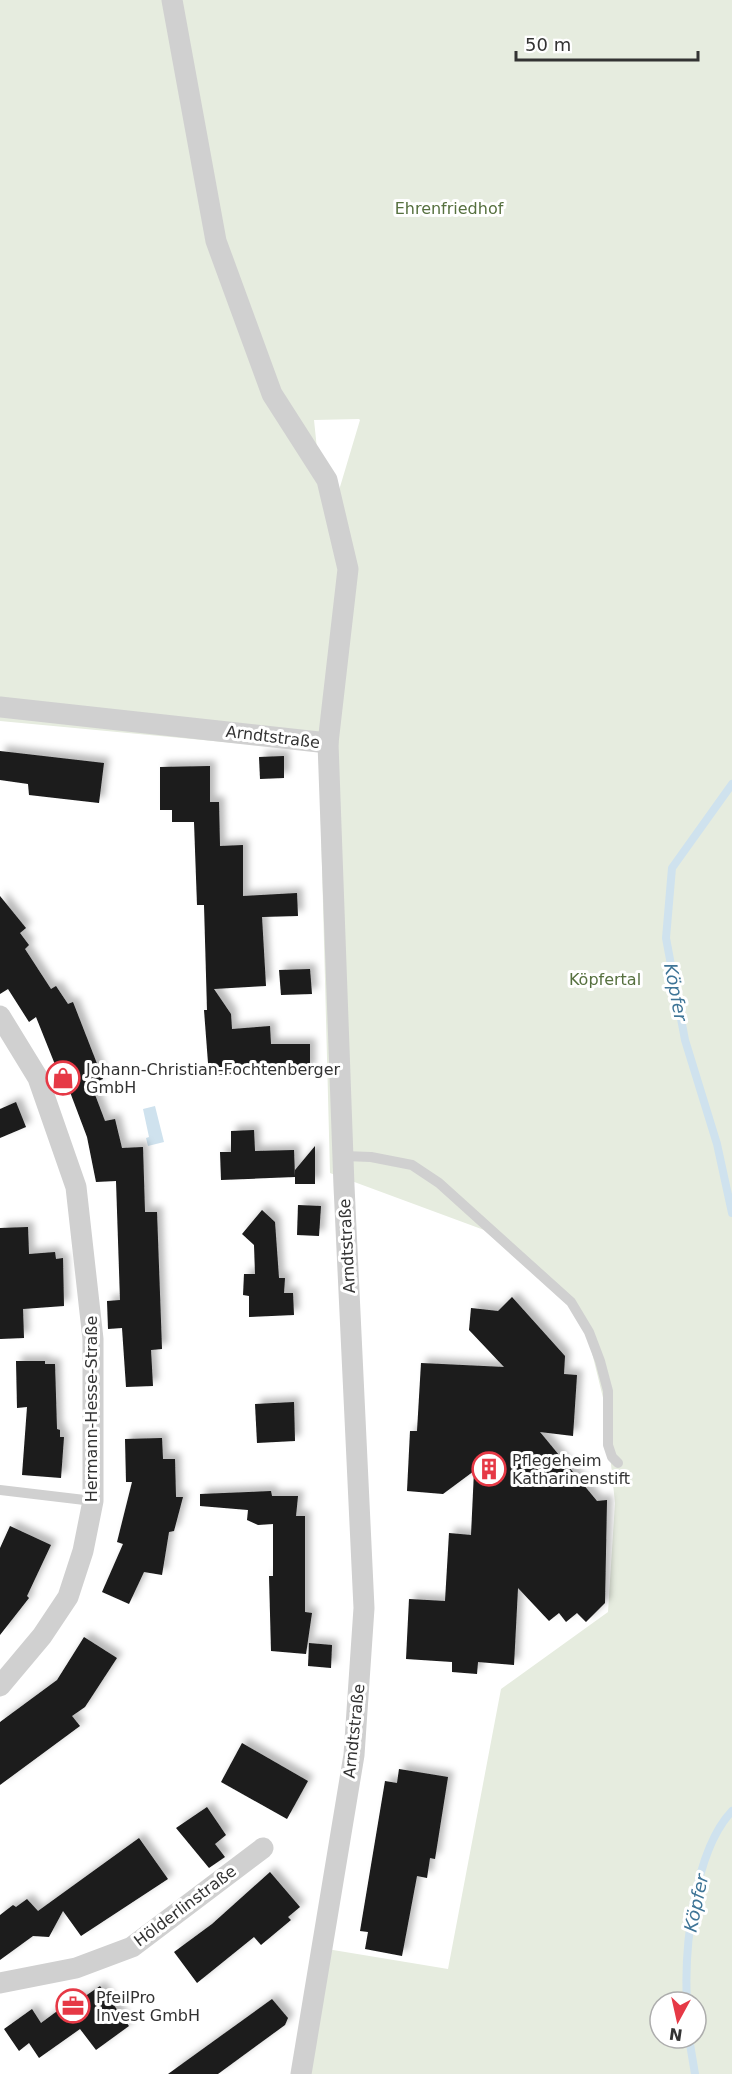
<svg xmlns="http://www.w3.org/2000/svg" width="732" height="2074" viewBox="0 0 732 2074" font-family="'DejaVu Sans',sans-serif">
	<defs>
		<filter id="shadow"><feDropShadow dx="5.5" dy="-5.5" stdDeviation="3" flood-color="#0004"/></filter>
	</defs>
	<rect width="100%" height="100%" fill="#fff"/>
	<path fill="#e6ecdf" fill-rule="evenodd" d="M0,0H732V2074H307L327,1949L448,1969L501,1689L608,1612L615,1503L605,1406L584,1320L503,1237L330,1173L319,751L0,721ZM359,419L360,420L334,507L319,468L314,420ZM660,2002H696V2038H660Z"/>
	<path fill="#cfe2ee" d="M155,1106L164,1142L148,1146L146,1138L149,1137L143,1109Z"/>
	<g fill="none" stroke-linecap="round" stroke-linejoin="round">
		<g stroke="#cfe2ee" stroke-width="8">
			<path d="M732,784L672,868L666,938L685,1040L717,1144L732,1213"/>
			<path d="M687,2002C684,1949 694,1851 732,1811"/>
			<path d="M689,2038L695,2074"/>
		</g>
	</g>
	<g fill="#1a1a1a" filter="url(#shadow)">
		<path d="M0,751L104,763L99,803L29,795L28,784L0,780Z"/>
		<path d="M284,756V778L260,779L259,757Z"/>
		<path d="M210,766V802H219L220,846L243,845V896L297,893L298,916L262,917L266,986L214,989L231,1014L232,1029L270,1026L271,1044H310V1071H287V1064L243,1068V1073L209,1076L204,1010H207L204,905H197L194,822H172V810H160V767Z"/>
		<path d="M0,896L26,928L20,933L29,945L25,949L51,989L56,986L68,1004L73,1002L103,1079L91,1084L105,1121L115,1119L122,1148L143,1147L145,1212H157L162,1349L151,1350L153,1386L126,1387L122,1328L108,1329L107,1301L120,1300L116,1181L96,1182L87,1137L70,1092L61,1095L53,1074L58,1072L36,1017L29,1022L8,989L0,994Z"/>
		<path d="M310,969L312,994L281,995L279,970Z"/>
		<path d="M16,1102L26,1127L0,1138V1109Z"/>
		<path d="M254,1130L255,1151L294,1150L295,1177V1170L315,1146V1184H295V1177L221,1180L220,1152H231V1131Z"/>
		<path d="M298,1205L321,1206L319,1236L297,1235Z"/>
		<path d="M262,1210L275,1222L279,1278H285L284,1293H293L294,1315L249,1317V1296L243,1295L244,1274H255L254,1245L242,1234Z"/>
		<path d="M28,1227L29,1254L55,1252L56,1259L63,1258L64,1306L23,1309L24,1338L0,1339V1228Z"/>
		<path d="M512,1297L565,1356L564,1374L577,1375L573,1436L540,1432L597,1501L607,1500L605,1603L586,1622L577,1613L566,1622L559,1613L549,1621L518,1588L514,1665L478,1662L477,1674L452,1672V1662L406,1659L409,1599L445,1601L449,1533L471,1535L474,1471L443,1494L407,1491L410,1431H417L421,1363L504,1367L469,1330L471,1308L498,1311Z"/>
		<path d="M16,1361H45V1364H55L57,1429L60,1430V1437H64L61,1478L22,1475L27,1407L17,1408Z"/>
		<path d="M294,1402L295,1441L257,1443L255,1404Z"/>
		<path d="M162,1438L163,1459H175L176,1497H183L174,1531L169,1532L162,1575L144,1572L129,1604L102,1592L123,1544L117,1542L132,1482H126L125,1439Z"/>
		<path d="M271,1491L272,1496H298L296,1516H305V1612L312,1613L306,1654L271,1651L269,1576H273V1524L258,1525L247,1520L248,1510L200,1506V1494Z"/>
		<path d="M10,1526L51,1545L27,1596L29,1598L0,1635V1548Z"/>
		<path d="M84,1637L117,1658L85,1707L72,1716L80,1726L0,1785V1722L57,1680Z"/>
		<path d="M309,1643L332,1645L331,1668L308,1666Z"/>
		<path d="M242,1743L308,1781L287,1819L221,1782Z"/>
		<path d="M399,1769L448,1777L435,1859L430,1858L427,1878L417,1876L402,1956L365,1949L368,1932L360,1931L385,1781L397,1783Z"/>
		<path d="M207,1807L226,1835L215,1844L225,1857L209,1868L176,1828Z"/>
		<path d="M139,1838L168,1879L81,1936L63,1911L49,1937L33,1936L0,1960V1915L13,1905L16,1907L27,1899L38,1911Z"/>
		<path d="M270,1872L300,1907L288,1917L291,1920L261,1945L254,1937L197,1983L174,1952L212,1924Z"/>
		<path d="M100,1986L129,2026L96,2050L80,2029L39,2058L29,2043L19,2051L4,2029L32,2009L41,2023L79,1995L81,1999Z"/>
		<path d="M272,1999L288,2018L285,2025L218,2074H168Z"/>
	</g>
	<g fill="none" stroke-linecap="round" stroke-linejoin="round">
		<g stroke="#d0d0d0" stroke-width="10">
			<path d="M344,1156L371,1157L412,1165L439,1183L571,1302L589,1332L600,1361L608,1391V1445L612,1457L618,1463"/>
			<path d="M0,1490L93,1501"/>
		</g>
		<g stroke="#d0d0d0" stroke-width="21">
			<path d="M172,0L216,241L272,394L327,480L348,569L328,743L344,1186L364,1608L354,1755L301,2074"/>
			<path d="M0,707L328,743"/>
			<path d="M0,1016L38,1078L76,1187L93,1339V1501L83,1551L68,1597L42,1636L0,1686"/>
			<path d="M0,1983L76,1968L132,1947L263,1848"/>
		</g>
	</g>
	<defs>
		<g id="shop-ring" transform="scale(1.725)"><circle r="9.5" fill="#fff" stroke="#e63946" stroke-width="1.5"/><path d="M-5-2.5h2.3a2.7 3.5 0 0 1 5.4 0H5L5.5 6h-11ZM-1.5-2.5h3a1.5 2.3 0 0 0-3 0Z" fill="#e63946"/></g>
		<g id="building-ring" transform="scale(1.725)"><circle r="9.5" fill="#fff" stroke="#e63946" stroke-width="1.5"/><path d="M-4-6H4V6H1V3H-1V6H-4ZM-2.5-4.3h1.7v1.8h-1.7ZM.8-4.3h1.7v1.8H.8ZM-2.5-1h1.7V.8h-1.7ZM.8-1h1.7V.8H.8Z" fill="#e63946"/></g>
		<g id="office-ring" transform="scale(1.725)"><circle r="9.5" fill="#fff" stroke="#e63946" stroke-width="1.5"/><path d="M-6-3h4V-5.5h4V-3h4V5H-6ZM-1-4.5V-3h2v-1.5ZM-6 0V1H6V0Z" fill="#e63946"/></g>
	</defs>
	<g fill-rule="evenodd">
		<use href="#shop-ring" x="63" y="1078"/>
		<use href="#building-ring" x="489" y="1469"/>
		<use href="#office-ring" x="73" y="2006"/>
	</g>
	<g text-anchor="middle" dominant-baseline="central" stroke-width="6" stroke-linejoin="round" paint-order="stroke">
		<g font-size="16" fill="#56703f" stroke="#fff">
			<text x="449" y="208">Ehrenfriedhof</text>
			<text x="605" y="979">Köpfertal</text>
		</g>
		<g font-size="16" fill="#333" stroke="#fff">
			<text transform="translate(273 737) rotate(7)">Arndtstraße</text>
			<text transform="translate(347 1246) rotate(-93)">Arndtstraße</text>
			<text transform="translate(91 1409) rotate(-90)">Hermann-Hesse-Straße</text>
			<text transform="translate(354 1731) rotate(-84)">Arndtstraße</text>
			<text transform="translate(185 1906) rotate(-37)">Hölderlinstraße</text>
		</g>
		<g font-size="16" fill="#333" stroke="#fff" text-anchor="start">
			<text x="86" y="1069">Johann-Christian-Fochtenberger<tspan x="86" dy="18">GmbH</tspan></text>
			<text x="512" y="1460">Pflegeheim<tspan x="512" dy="18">Katharinenstift</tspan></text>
			<text x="96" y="1997">PfeilPro<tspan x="96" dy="18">Invest GmbH</tspan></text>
		</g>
		<g font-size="18" font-style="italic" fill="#3f7597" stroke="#fff">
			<text transform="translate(676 992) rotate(79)">Köpfer</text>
			<text transform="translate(696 1903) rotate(-78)">Köpfer</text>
		</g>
	</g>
	<g transform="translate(678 2020) rotate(188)"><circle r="28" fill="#ffffff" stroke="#adadad" stroke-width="1.5"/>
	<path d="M0-4.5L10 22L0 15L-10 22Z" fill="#e63946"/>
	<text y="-9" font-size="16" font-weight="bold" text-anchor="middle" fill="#333333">N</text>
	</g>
	<path d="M516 51v9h182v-9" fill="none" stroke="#333333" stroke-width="3"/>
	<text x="525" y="51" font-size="18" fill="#333333" stroke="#ffffff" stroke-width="4.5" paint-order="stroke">50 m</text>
</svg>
